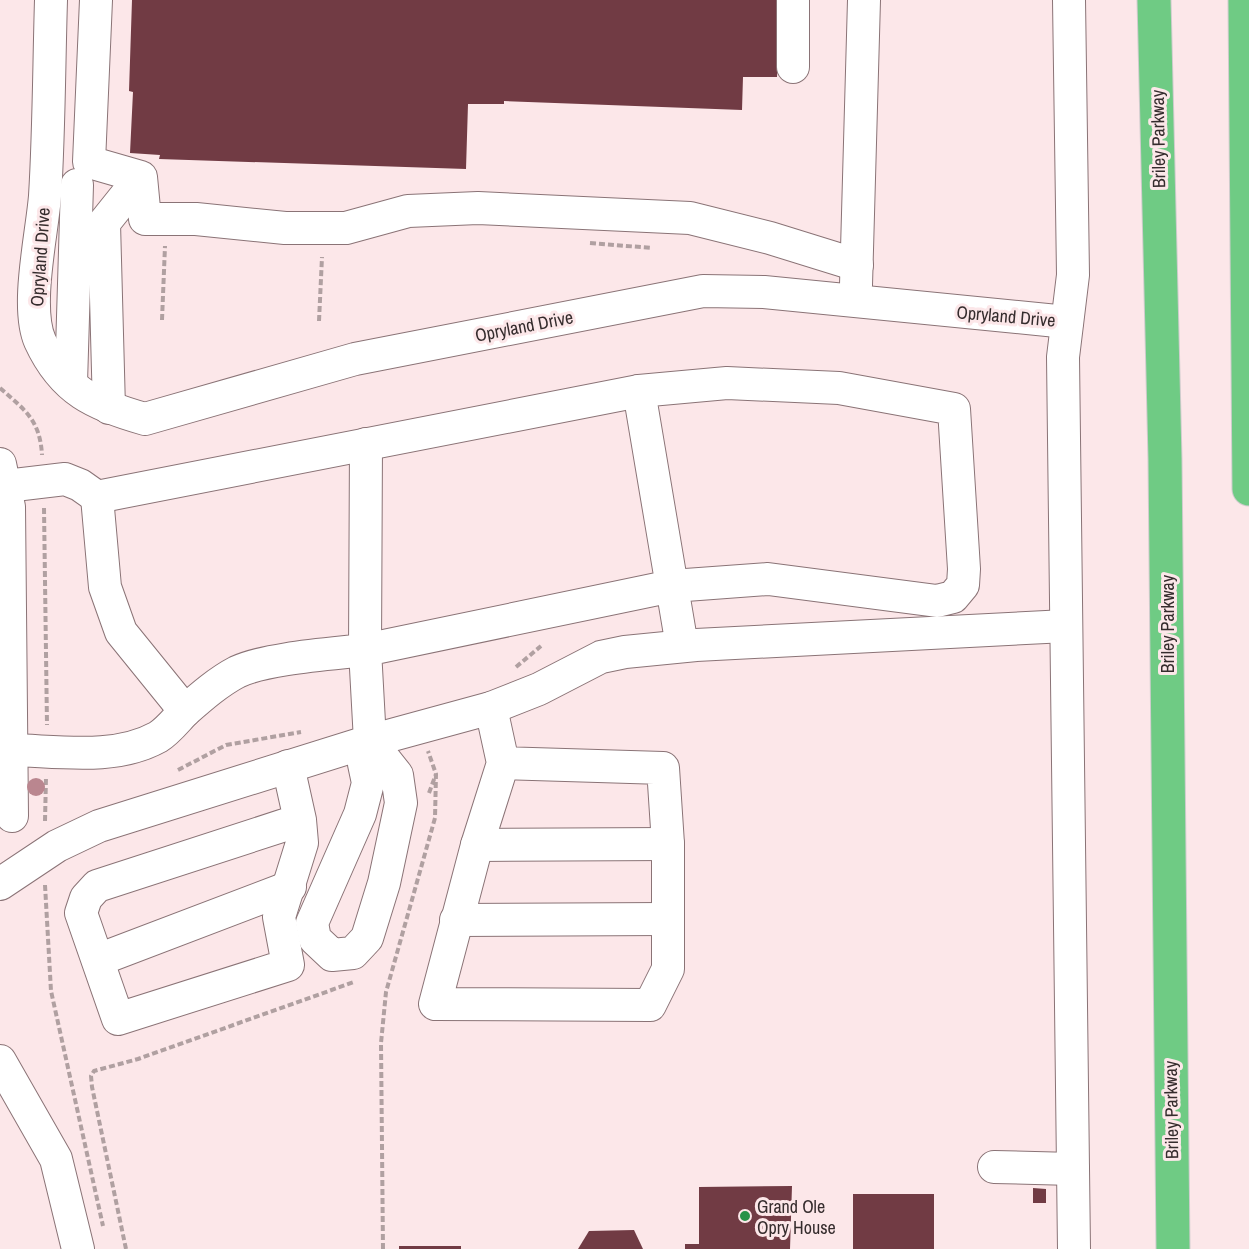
<svg xmlns="http://www.w3.org/2000/svg" width="1249" height="1249" viewBox="0 0 1249 1249" font-family="'Archivo Narrow',sans-serif">
	<rect width="100%" height="100%" fill="#fce7e9"/>
	<g fill="#713b44">
		<path d="M132,0H781L777,77H743L742,110L504,101V104H468L466,169L159,159L160,155L130,153L133,92L129,91Z"/>
		<path d="M792,1186L790,1249H685V1244H699V1187Z"/>
		<path d="M1033,1188L1046,1189V1203H1033Z"/>
		<rect x="853" y="1194" width="81" height="55"/>
		<path d="M634,1230L643,1249H578L589,1231Z"/>
		<rect x="399" y="1246" width="62" height="3"/>
	</g>
	<g fill="none" stroke-linecap="round" stroke-linejoin="round">
		<g stroke="#8a7376" stroke-width="34">
			<g id="minor">
				<path d="M51,0C49,65 49,131 45,196C42,234 25,307 40,341C63,391 95,405 145,419L355,359L703,291L764,292L1067,322"/>
				<path d="M96,0L89,162L141,177L145,219H196L285,228H346L408,211L478,208L690,218L770,238L857,265"/>
				<path d="M793,0V67"/>
				<path d="M1069,0L1073,275L1063,357L1074,1249"/>
				<path d="M856,285L864,0"/>
				<path d="M71,383L77,185"/>
				<path d="M109,408L104,223L128,193"/>
				<path d="M0,464L9,507L12,816"/>
				<path d="M6,486L65,479L80,485L97,497L639,391"/>
				<path d="M491,708L503,763L477,845L435,1004L650,1005L668,969V844L663,768L503,763"/>
				<path d="M185,711C201,697 218,682 237,672C267,658 331,654 365,650L366,444"/>
				<path d="M370,741L491,708L539,689L601,657L625,652L696,645L1066,626"/>
				<path d="M370,741L397,775L401,803L384,883L367,938L353,953L332,955L315,939L312,923L360,814L368,783L364,764Z"/>
				<path d="M11,750C58,751 115,761 158,737C168,731 177,719 185,711L121,632L105,587L97,497"/>
				<path d="M288,766L300,820L302,843L279,917L288,965L118,1019L81,913L86,898L97,886L300,820"/>
				<path d="M477,845L668,844"/>
				<path d="M0,884L57,846L99,826L370,741L365,650L672,586L768,579L937,601L953,597L963,585L964,569L954,409L839,388L727,383L639,391C653,476 668,561 682,646"/>
				<path d="M456,920L666,919"/>
				<path d="M98,960L290,887"/>
				<path d="M0,1061L56,1159L78,1249"/>
				<path d="M994,1167L1073,1169"/>
			</g>
		</g>
		<g stroke="#cfcccd" stroke-width="35">
			<g id="highway">
				<path d="M1154,0L1165,459L1173,1249"/>
				<path d="M1245,0L1249,489"/>
			</g>
		</g>
		<g stroke="#b0a0a1" stroke-width="4" stroke-dasharray="6 3" stroke-linecap="butt">
			<path d="M590,243L652,248"/>
			<path d="M162,320L165,246"/>
			<path d="M319,321L322,257"/>
			<path d="M0,388C25,410 40,420 42,455"/>
			<path d="M44,508L47,725"/>
			<path d="M516,667L541,646"/>
			<path d="M178,770L226,745L301,732"/>
			<path d="M429,793L436,774"/>
			<path d="M45,821L46,777"/>
			<path d="M45,885L51,991L103,1226"/>
			<path d="M126,1249L92,1087L91,1076L94,1071L138,1059L354,982"/>
			<path d="M383,1249L381,1043L386,992L435,818L436,774L428,751"/>
		</g>
		<use href="#minor" stroke="#fff" stroke-width="32"/>
		<use href="#highway" stroke="#6fcb84" stroke-width="33"/>
	</g>
	<circle fill="#ba868f" cx="36" cy="787" r="9"/>
	<circle fill="#279249" stroke="#fce7e9" stroke-width="2" cx="745" cy="1216" r="6"/>
	<g text-anchor="middle" dominant-baseline="central" stroke-width="6" stroke-linejoin="round" paint-order="stroke">
		<g font-size="18" fill="#352c2d" stroke="#fce7e9">
			<text transform="translate(1158 139) rotate(-91)">Briley Parkway</text>
			<text transform="translate(40 257) rotate(-86)">Opryland Drive</text>
			<text transform="translate(1006 316) rotate(5)">Opryland Drive</text>
			<text transform="translate(524 326) rotate(-11)">Opryland Drive</text>
			<text transform="translate(1167 624) rotate(-90)">Briley Parkway</text>
			<text transform="translate(1171 1110) rotate(-91)">Briley Parkway</text>
		</g>
		<g font-size="18" fill="#352c2d" stroke="#fce7e9" text-anchor="start">
			<text x="757" y="1206">Grand Ole<tspan x="757" dy="21">Opry House</tspan></text>
		</g>
	</g>
</svg>
